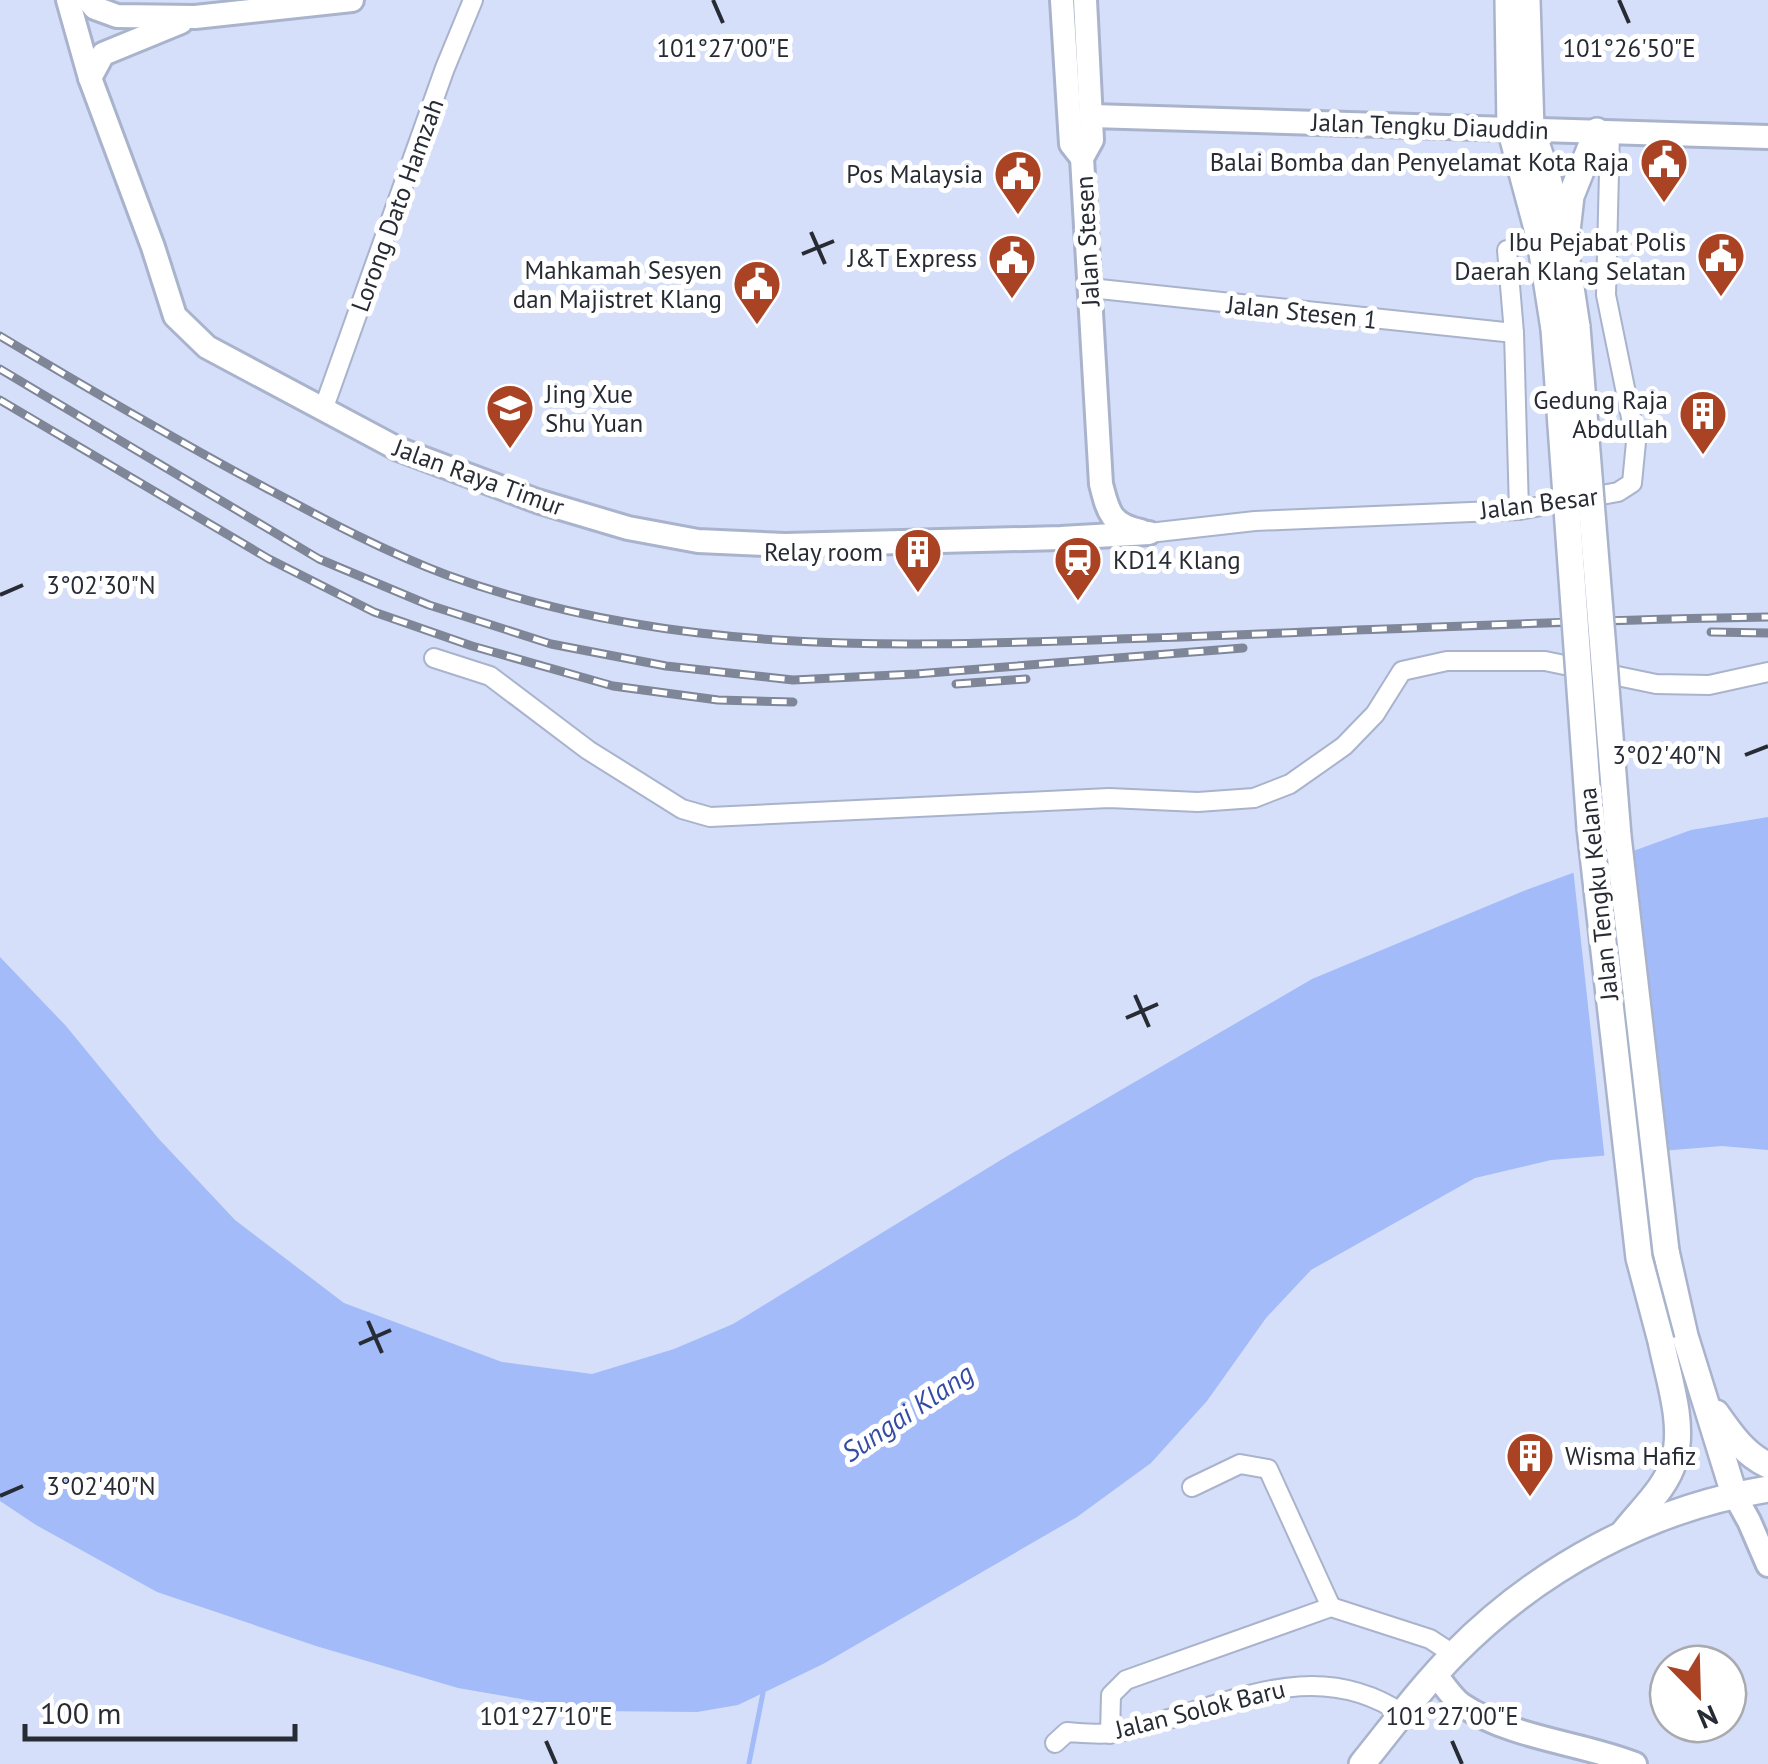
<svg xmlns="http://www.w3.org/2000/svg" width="1768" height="1764" viewBox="0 0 1768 1764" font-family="'PT Sans',sans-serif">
	<rect width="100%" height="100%" fill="#d5dff9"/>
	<path fill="#a4bbfa" d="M1768,817V1150L1722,1146L1551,1160L1475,1178L1311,1270L1266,1318L1207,1401L1151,1463L1077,1517L823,1664L738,1705L697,1712L591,1711L458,1688L316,1646L157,1592L36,1525L0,1501V957L66,1026L158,1138L235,1220L344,1303L502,1362L592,1374L674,1349L733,1324L1009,1155L1312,979L1526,890L1691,830Z"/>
	<path fill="#d5dff9" d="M1630,847L1668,1155L1605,1161L1573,868Z"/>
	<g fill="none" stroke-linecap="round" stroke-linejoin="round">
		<path stroke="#a4bbfa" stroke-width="5" d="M749,1763L763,1693"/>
		<g stroke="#a9b3cc" stroke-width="22">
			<g id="minor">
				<path d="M1507,250L1514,333L1519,510"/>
				<path d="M1090,288L1514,333"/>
				<path d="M323,410L445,68L473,0"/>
				<path d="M1149,533L1255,521L1519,510L1618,492L1632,483L1636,442L1606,295L1610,131"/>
				<path d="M434,658L490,676L588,750L682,809L710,817L1109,798L1198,802L1254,798L1290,784L1344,746L1375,714L1402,671L1447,661H1545L1656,684L1709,685L1768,672"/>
				<path d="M1192,1487L1240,1464L1268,1469L1331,1607"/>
				<path d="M1110,1734L1111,1695L1126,1680L1331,1607L1430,1639L1453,1654"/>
				<path d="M1055,1743L1067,1732C1082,1733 1099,1735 1113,1733C1215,1715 1306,1649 1403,1714"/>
			</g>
		</g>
		<g stroke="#a9b3cc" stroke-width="28">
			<g id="major">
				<path d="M68,0L90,78L153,247L175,316L207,347L398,449L537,501L628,528L698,541L785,545L1061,538L1149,533"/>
				<path d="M88,0L95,8L117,16L195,17L352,0"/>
				<path d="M1062,0L1071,144L1082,158"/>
				<path d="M1085,0L1092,140L1082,158L1101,484C1108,512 1111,525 1141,531"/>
				<path d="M90,78L103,54L181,22"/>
				<path d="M1092,116L1768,137"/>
				<path d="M1734,1494L1749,1521L1768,1565"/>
				<path d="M1436,1675C1444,1685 1452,1698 1462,1705C1513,1739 1579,1742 1635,1764"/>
			</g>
		</g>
		<g stroke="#a9b3cc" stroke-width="30">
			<g id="highway">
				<path d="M1508,0L1510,128L1540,240L1554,329"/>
				<path d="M1527,0L1531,129L1547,174L1565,248L1577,327"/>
				<path d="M1567,231L1571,196L1597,131"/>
				<path d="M1666,1251L1685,1336L1734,1494"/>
				<path d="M1716,1413C1730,1433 1745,1455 1768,1465"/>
				<path d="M1624,1532C1641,1510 1667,1487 1674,1460C1685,1424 1668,1377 1661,1341"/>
				<path d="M1362,1764C1392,1727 1421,1687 1455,1653C1539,1568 1650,1508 1768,1489"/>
			</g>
		</g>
		<use href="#minor" stroke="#fff" stroke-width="18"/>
		<use href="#major" stroke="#fff" stroke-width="22"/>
		<use href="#highway" stroke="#fff" stroke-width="25"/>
		<g stroke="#7f8698" stroke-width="9">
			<g id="rail">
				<path d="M0,336C87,388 174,439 264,487C324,519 383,551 447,575C677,659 910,646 1150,638C1356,631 1562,620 1768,617"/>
				<path d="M0,369L319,559L429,605L551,644L666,666L793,680L916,674L1243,648"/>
				<path d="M0,400L269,559L374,612L472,646L613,686L718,700L793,702"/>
				<path d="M1711,632L1768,633"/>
				<path d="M956,684L1026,679"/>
			</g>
		</g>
		<use href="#rail" stroke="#fff" stroke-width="5" stroke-dasharray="15" stroke-linecap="butt"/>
		<g stroke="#a9b3cc" stroke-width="30" stroke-linecap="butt">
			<g id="highway-bridge">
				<path d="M1577,327L1618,836L1666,1251"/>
				<path d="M1554,329L1590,828L1639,1258L1661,1341"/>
			</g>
		</g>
		<use href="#highway-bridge" stroke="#fff" stroke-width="25"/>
	</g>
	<path fill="none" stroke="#272b34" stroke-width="4" d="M713,0L723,23M1619,0L1629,23M811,232L825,264M802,254L834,241M0,595L23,585M1745,755L1768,746M1135,995L1149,1027M1126,1018L1158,1004M368,1321L382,1353M359,1344L391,1330M0,1496L23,1486M546,1741L556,1764M1452,1741L1462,1764"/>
	<defs>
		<g id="civic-pin" transform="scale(2.5)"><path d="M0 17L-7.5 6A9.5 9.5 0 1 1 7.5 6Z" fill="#aa4224" stroke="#fff"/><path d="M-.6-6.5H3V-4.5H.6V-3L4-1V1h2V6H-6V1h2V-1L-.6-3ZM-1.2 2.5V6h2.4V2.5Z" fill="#fff"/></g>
		<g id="university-pin" transform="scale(2.5)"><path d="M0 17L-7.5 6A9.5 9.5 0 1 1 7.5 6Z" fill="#aa4224" stroke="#fff"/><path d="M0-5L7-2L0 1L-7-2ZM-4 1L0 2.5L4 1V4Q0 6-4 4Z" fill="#fff"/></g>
		<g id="building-pin" transform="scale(2.5)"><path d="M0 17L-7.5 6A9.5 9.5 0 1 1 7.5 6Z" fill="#aa4224" stroke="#fff"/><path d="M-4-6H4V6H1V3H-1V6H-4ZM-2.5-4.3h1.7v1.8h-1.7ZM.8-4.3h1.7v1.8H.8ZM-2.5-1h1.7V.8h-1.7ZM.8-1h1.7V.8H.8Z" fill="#fff"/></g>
		<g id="station-pin" transform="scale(2.5)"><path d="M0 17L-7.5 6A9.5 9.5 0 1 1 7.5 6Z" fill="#aa4224" stroke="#fff"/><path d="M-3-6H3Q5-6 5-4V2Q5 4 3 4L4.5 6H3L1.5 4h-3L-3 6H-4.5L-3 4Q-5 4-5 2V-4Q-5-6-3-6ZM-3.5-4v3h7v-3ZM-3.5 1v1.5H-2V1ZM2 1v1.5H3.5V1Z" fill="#fff"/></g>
	</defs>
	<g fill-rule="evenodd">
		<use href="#civic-pin" x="1664" y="162"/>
		<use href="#civic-pin" x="1018" y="174"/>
		<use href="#civic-pin" x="1721" y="256"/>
		<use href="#civic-pin" x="1012" y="258"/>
		<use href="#civic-pin" x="757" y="284"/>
		<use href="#university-pin" x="510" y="408"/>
		<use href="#building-pin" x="1703" y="414"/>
		<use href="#building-pin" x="918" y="552"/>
		<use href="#station-pin" x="1078" y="560"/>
		<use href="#building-pin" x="1530" y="1456"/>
	</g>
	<g text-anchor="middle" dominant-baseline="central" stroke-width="10" stroke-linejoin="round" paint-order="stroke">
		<g font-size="25" fill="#272b34" stroke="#fff">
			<text transform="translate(1430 126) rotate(2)">Jalan Tengku Diauddin</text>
			<text transform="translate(397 205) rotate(-70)">Lorong Dato Hamzah</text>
			<text transform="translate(1087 241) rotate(-93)">Jalan Stesen</text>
			<text transform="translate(1302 312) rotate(6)">Jalan Stesen 1</text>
			<text transform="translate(479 477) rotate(20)">Jalan Raya Timur</text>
			<text transform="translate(1539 503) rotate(-7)">Jalan Besar</text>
			<text transform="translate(1598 894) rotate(-96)">Jalan Tengku Kelana</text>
			<text transform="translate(1200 1709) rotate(-14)">Jalan Solok Baru</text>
		</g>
		<g font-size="25" fill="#272b34" stroke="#fff" text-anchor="end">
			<text x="1629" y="162">Balai Bomba dan Penyelamat Kota Raja</text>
			<text x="983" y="174">Pos Malaysia</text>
			<text x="1686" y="242">Ibu Pejabat Polis<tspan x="1686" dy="29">Daerah Klang Selatan</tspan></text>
			<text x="977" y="258">J&amp;T Express</text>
			<text x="722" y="270">Mahkamah Sesyen<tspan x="722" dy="29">dan Majistret Klang</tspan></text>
			<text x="545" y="394" text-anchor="start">Jing Xue<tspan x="545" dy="29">Shu Yuan</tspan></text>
			<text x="1668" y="400">Gedung Raja<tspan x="1668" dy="29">Abdullah</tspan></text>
			<text x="883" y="552">Relay room</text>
			<text x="1113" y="560" text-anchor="start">KD14 Klang</text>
			<text x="1565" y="1456" text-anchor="start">Wisma Hafiz</text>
		</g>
		<g font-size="28" font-style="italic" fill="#344ca6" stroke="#fff">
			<text transform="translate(907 1412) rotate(-34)">Sungai Klang</text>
		</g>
	</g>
	<g font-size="25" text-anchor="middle" fill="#272b34" stroke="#fff" stroke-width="10" stroke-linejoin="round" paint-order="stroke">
		<text x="723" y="57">101°27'00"E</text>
		<text x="1629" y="57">101°26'50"E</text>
		<text x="101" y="594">3°02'30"N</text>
		<text x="1667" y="764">3°02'40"N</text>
		<text x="101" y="1495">3°02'40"N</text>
		<text x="546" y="1725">101°27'10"E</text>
		<text x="1452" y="1725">101°27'00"E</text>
	</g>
	<g transform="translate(1698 1694) rotate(157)"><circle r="48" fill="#ffffff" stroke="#a9aaae" stroke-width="2.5"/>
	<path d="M0-8L18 38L0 25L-18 38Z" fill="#aa4224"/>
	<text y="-15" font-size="28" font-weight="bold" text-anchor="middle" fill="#272b34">N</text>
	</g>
	<path d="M25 1724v15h270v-15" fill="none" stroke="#272b34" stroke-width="5"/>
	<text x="40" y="1724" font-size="30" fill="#272b34" stroke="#ffffff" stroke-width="8" paint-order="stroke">100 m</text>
</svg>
